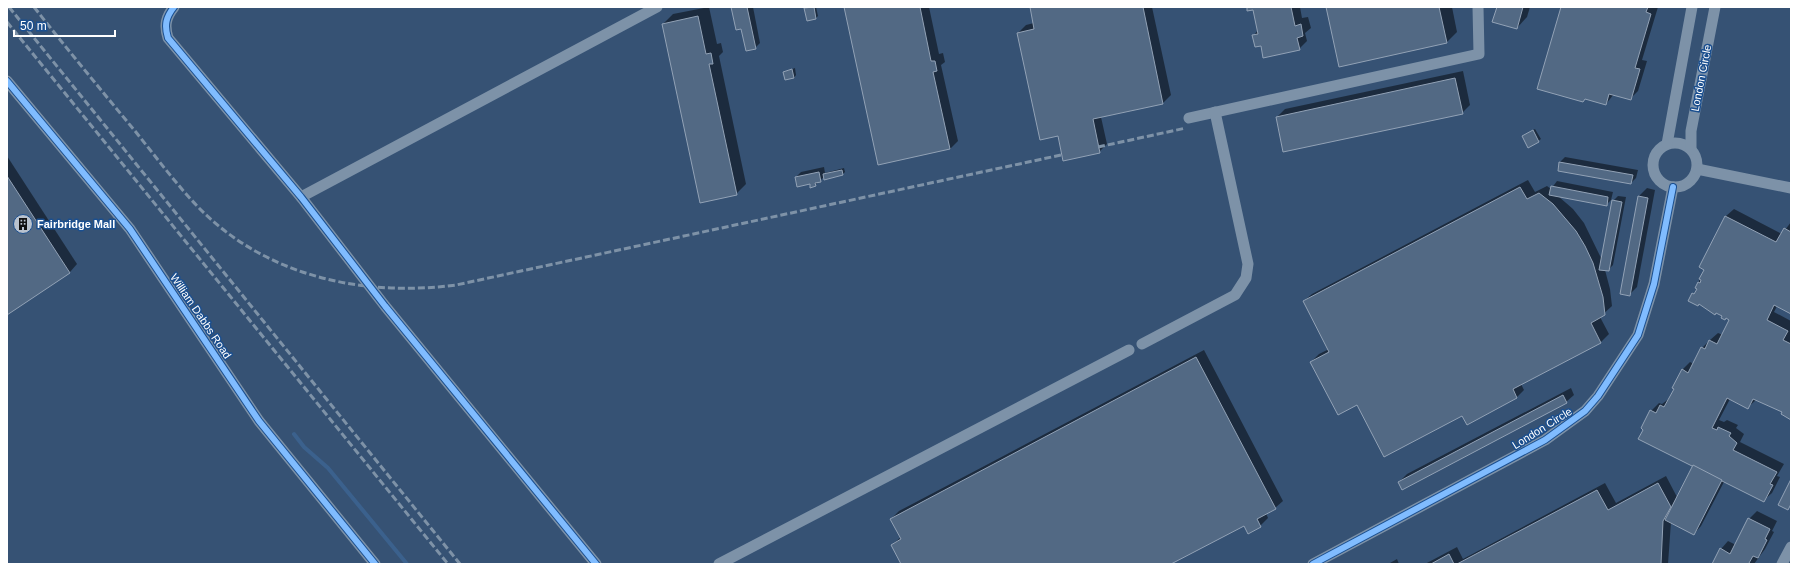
<svg xmlns="http://www.w3.org/2000/svg" width="1798" height="571" viewBox="0 0 1798 571" font-family="Arial,sans-serif">
	<rect width="100%" height="100%" fill="#365274"/>
	<g fill="#0007">
		<path d="M709,7L717,44L721,43L723,52L719,56L746,184L736,194L663,24L673,14Z"/>
		<path d="M732,7H753L760,43L755,48L742,28Z"/>
		<path d="M807,7H816L818,16L816,18L805,9Z"/>
		<path d="M845,7H929L939,54L943,53L945,62L941,65L958,141L950,149Z"/>
		<path d="M1031,7H1152L1171,95L1163,103L1101,117L1107,144L1099,152L1058,135L1018,33L1026,25L1034,23Z"/>
		<path d="M1248,7H1300L1302,18L1308,17L1311,28L1305,33L1307,41L1299,49L1261,45L1254,35L1258,30L1254,9Z"/>
		<path d="M1327,7H1452L1457,32L1447,42Z"/>
		<path d="M1498,7H1530L1527,17L1517,28Z"/>
		<path d="M1562,7H1658L1642,60L1647,61L1638,91L1630,99L1614,94L1606,104L1586,98L1583,101Z"/>
		<path d="M795,68L796,75L794,78L784,72Z"/>
		<path d="M1463,71L1470,105L1462,113L1277,117L1285,109Z"/>
		<path d="M1535,129L1541,139L1538,141L1526,134Z"/>
		<path d="M7,156L77,264L70,272L7,314Z"/>
		<path d="M1565,157L1638,170L1636,178L1631,183L1560,162Z"/>
		<path d="M824,167L825,173L844,168L845,172L843,174L824,177L815,185L796,177L801,172Z"/>
		<path d="M1528,180L1535,192L1547,186L1551,189L1557,181L1613,192L1611,200L1606,205L1558,196L1573,209L1584,223L1602,260L1613,201L1618,196L1626,197L1613,265L1608,270H1605L1610,289L1612,306L1600,317L1609,334L1601,342L1521,384L1524,390L1517,397L1463,414L1357,404L1311,362L1319,354L1329,349L1304,301L1312,294Z"/>
		<path d="M1647,188L1655,190L1637,287L1629,295L1621,293L1639,196Z"/>
		<path d="M1734,209L1782,234L1791,222V313L1777,306L1774,312L1791,321V419L1783,411L1756,400L1747,408L1730,399L1719,420L1724,422L1727,420L1738,425L1736,428L1744,434L1740,442L1784,464L1777,476L1780,477L1772,493L1764,500L1725,480L1701,526L1694,534L1671,522L1668,564H1425L1457,547L1463,559L1605,483L1616,503L1666,476L1677,497L1693,466L1644,429L1651,411L1659,403L1662,404L1670,398L1682,370L1690,362L1694,364L1702,348L1710,340L1718,333L1723,335L1731,319L1723,318L1724,316L1699,303L1689,301L1698,288V283L1705,269L1700,267L1726,216Z"/>
		<path d="M1204,350L1283,501L1275,508L1266,513L1268,518L1260,526L1248,532L1244,525L1169,564H902L892,545L901,537L891,519L899,511Z"/>
		<path d="M1571,388L1574,395L1566,402L1399,482L1407,474Z"/>
		<path d="M1757,511L1777,521L1772,531L1774,532L1765,549L1754,564H1713L1721,549L1728,541L1736,545L1749,519Z"/>
		<path d="M1397,559L1399,564H1389L1390,563Z"/>
	</g>
	<g fill="none" stroke-linecap="round" stroke-linejoin="round">
		<path stroke="#3b618d" stroke-width="4" d="M294,434L304,447L328,468L407,564"/>
	</g>
	<g fill="#526984" stroke="#92a2b6">
		<path d="M731,7H747L756,49L746,51L741,29L736,30Z"/>
		<path d="M814,7L816,19L807,21L804,8Z"/>
		<path d="M844,7H920L931,61H935L937,71L933,72L950,149L878,165Z"/>
		<path d="M1030,7H1143L1163,104L1093,119L1100,153L1063,161L1058,136L1040,140L1017,33L1034,29Z"/>
		<path d="M1247,7H1291L1295,26L1301,24L1303,36L1297,38L1300,50L1263,58L1261,46L1255,47L1252,35L1258,34L1253,10L1247,11Z"/>
		<path d="M1326,7H1439L1447,43L1339,67Z"/>
		<path d="M1497,7H1523L1517,29L1492,22Z"/>
		<path d="M1561,7H1648L1646,12L1651,14L1635,68L1640,69L1631,100L1609,94L1606,105L1585,99L1583,102L1537,89Z"/>
		<path d="M698,16L706,54L711,53L713,64H709L737,195L700,203L662,24Z"/>
		<path d="M792,69L794,78L785,80L783,72Z"/>
		<path d="M1455,78L1463,114L1283,152L1276,117Z"/>
		<path d="M1533,130L1539,142L1528,148L1522,136Z"/>
		<path d="M1559,162L1633,175L1631,184L1558,171Z"/>
		<path d="M842,170L843,175L824,180L823,174Z"/>
		<path d="M819,172L821,182L815,183L816,186L810,188V184L797,187L795,177Z"/>
		<path d="M7,176L70,273L7,315Z"/>
		<path d="M1551,186L1608,197L1607,206L1549,195Z"/>
		<path d="M1520,187L1527,199L1539,193L1553,204L1576,231L1585,246L1593,263L1603,297L1605,315L1591,323L1601,343L1513,389L1517,398L1467,425L1462,416L1384,457L1357,405L1338,415L1310,362L1329,352L1303,301Z"/>
		<path d="M1638,196L1648,198L1630,296L1620,294Z"/>
		<path d="M1612,200L1622,202L1609,271L1599,270Z"/>
		<path d="M1725,216L1776,242L1784,228L1791,232V314L1774,305L1767,320L1788,331L1783,340L1791,344V420L1781,414L1782,412L1753,399L1748,409L1727,398L1712,428L1717,430L1718,427L1731,433L1729,436L1737,443L1733,450L1777,472L1770,484L1773,485L1764,502L1638,439L1643,430L1641,428L1650,410L1656,413L1660,405L1664,407L1674,389L1672,388L1682,369L1688,373L1701,347L1705,349L1709,340L1717,344L1729,320L1726,318L1725,320L1721,318L1722,316L1716,313L1715,315L1699,304L1698,306L1688,301L1692,293L1694,294L1697,289L1695,288L1698,282L1700,283L1701,280L1699,279L1704,270L1699,267Z"/>
		<path d="M1196,357L1276,509L1257,519L1261,527L1248,534L1244,526L1171,564H901L891,545L901,539L890,519Z"/>
		<path d="M1563,395L1567,403L1402,490L1398,482Z"/>
		<path d="M1693,465L1722,480L1694,535L1665,520Z"/>
		<path d="M1791,479V504L1788,510L1778,505Z"/>
		<path d="M1658,483L1671,507L1663,521L1661,564H1457L1597,490L1608,510Z"/>
		<path d="M1748,518L1770,529L1765,539L1767,540L1758,558L1753,556L1749,563L1751,564H1712L1720,548L1730,554Z"/>
		<path d="M1449,554L1454,564H1431Z"/>
	</g>
	<g fill="none" stroke-linecap="round" stroke-linejoin="round">
		<g stroke="#7d92a8" stroke-width="11">
			<path d="M174,7C166,17 164,25 168,38L301,197L385,306L596,564"/>
			<path d="M7,81L130,229L259,421L375,564"/>
			<path d="M1189,118L1479,54L1478,7"/>
			<circle cx="1675" cy="165" r="22"/>
			<path d="M1667,144L1692,7"/>
			<path d="M1691,149V131L1715,7"/>
			<path d="M1697,169L1791,188"/>
			<path d="M301,197L657,7"/>
			<path d="M1142,344L1235,295L1246,278L1248,264L1215,112"/>
			<path d="M719,564L1129,350"/>
			<path d="M1313,564L1545,440L1585,411L1598,396L1638,335L1654,284L1673,187"/>
			<path d="M1782,564L1791,547"/>
		</g>
		<g stroke="#7e92a7" stroke-width="3" stroke-dasharray="7 3" stroke-linecap="butt">
			<path d="M9,7L460,564"/>
			<path d="M34,7C67,49 101,90 135,131C156,157 176,184 199,208C267,277 364,297 456,285L1061,155"/>
			<path d="M7,22L448,564"/>
			<path d="M1098,147L1186,128"/>
		</g>
		<g stroke="#1b4f8f" stroke-width="8">
			<g id="cycleway">
				<path d="M174,7C166,17 164,25 168,38L301,197L385,306L596,564"/>
				<path d="M7,81L130,229L259,421L375,564"/>
				<path d="M1313,564L1545,440L1585,411L1598,396L1638,335L1654,284L1673,187"/>
			</g>
		</g>
		<use href="#cycleway" stroke="#80bcff" stroke-width="6"/>
	</g>
	<defs>
		<g id="building-disc" transform="scale(1)"><circle r="9.5" fill="#b9c2ce" stroke="#1b4f8f"/><path d="M-4-6H4V6H1V3H-1V6H-4ZM-2.5-4.3h1.7v1.8h-1.7ZM.8-4.3h1.7v1.8H.8ZM-2.5-1h1.7V.8h-1.7ZM.8-1h1.7V.8H.8Z" fill="#111"/></g>
	</defs>
	<g fill-rule="evenodd">
		<use href="#building-disc" x="23" y="224"/>
	</g>
	<g text-anchor="middle" dominant-baseline="central" stroke-width="3" stroke-linejoin="round" paint-order="stroke">
		<g font-size="11" fill="#fff" stroke="#1b4f8f">
			<text transform="translate(1701 78) rotate(-79)">London Circle</text>
			<text transform="translate(201 316) rotate(56)">William Dabbs Road</text>
			<text transform="translate(1542 428) rotate(-32)">London Circle</text>
		</g>
		<g font-size="11" font-weight="bold" fill="#fff" stroke="#1b4f8f" text-anchor="start">
			<text x="37" y="224">Fairbridge Mall</text>
		</g>
	</g>
	<rect width="1798" height="571" fill="none" stroke="#ffffff" stroke-width="16"/>
	<path d="M14 30v6h101v-6" fill="none" stroke="#ffffff" stroke-width="2"/>
	<text x="20" y="30" font-size="12" fill="#ffffff" stroke="#1b4f8f" stroke-width="3" paint-order="stroke">50 m</text>
</svg>
